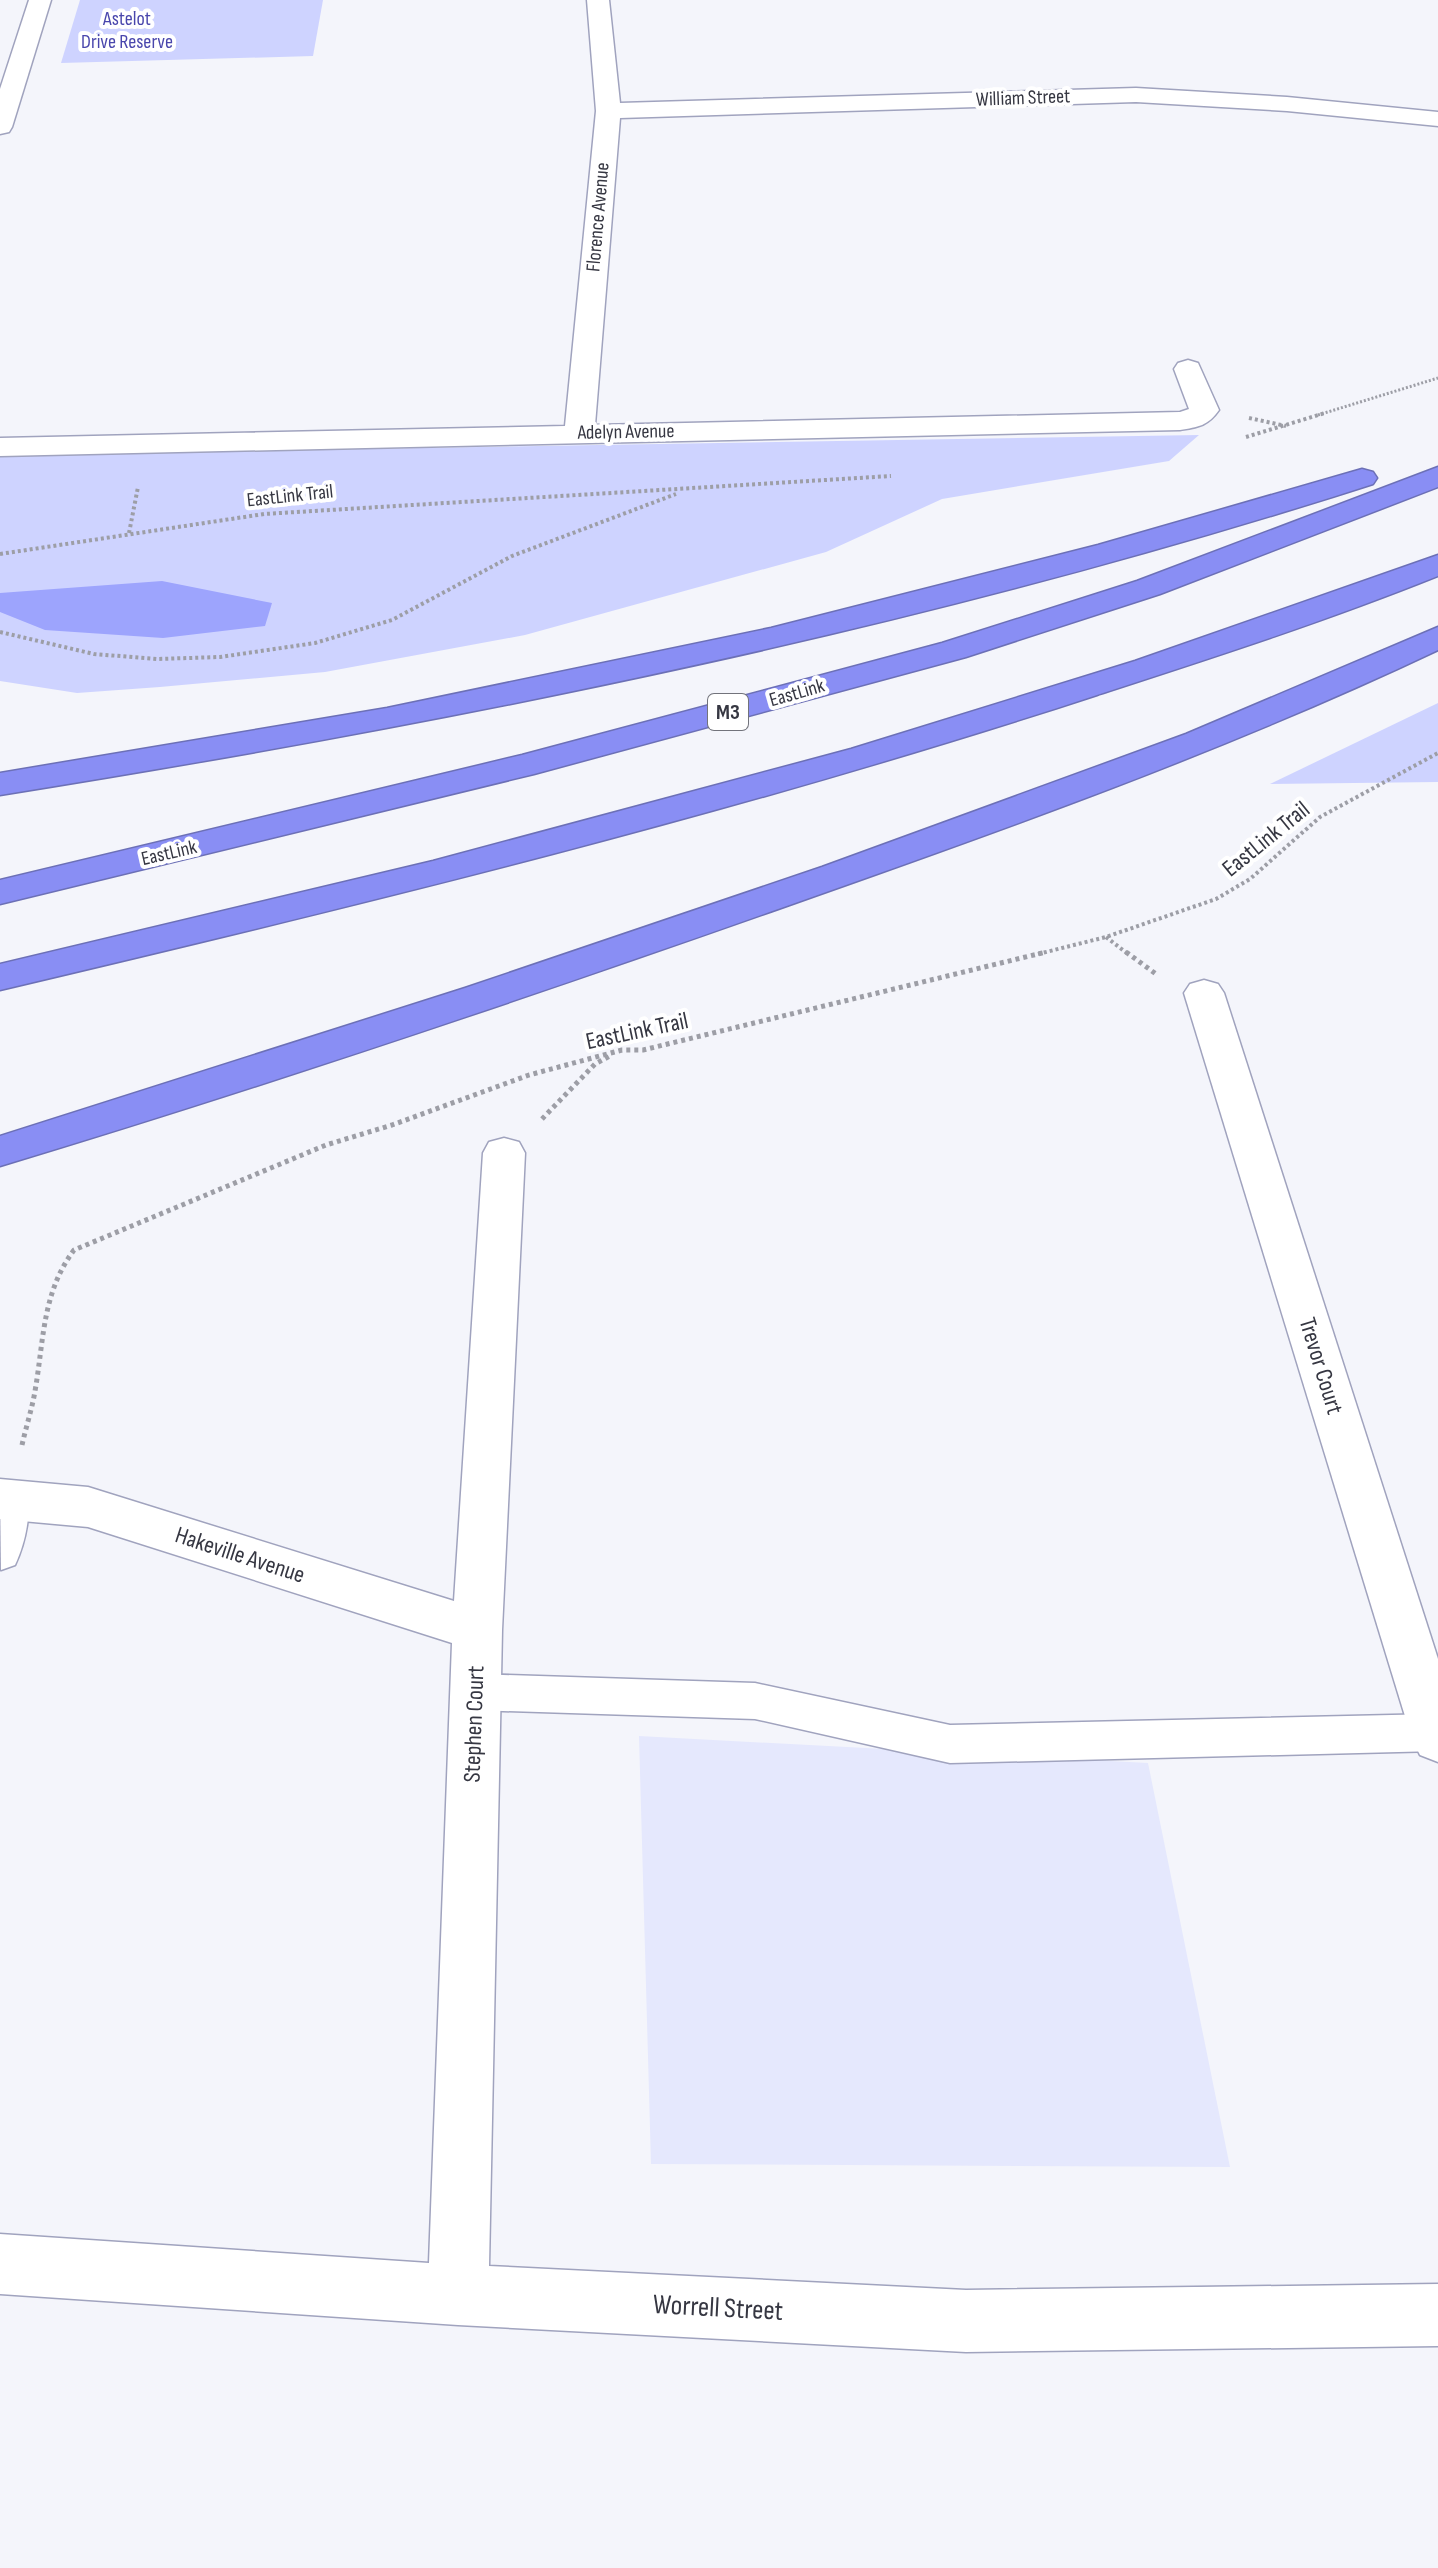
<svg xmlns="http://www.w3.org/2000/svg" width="1438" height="2568" viewBox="0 0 1438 2568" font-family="'Sofia Sans Condensed',sans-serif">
	<rect width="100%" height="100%" fill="#f4f5fb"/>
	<path fill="#e5e8fd" d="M639,1736L1148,1763L1230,2167L651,2164Z"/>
	<g fill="#ced3ff">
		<path d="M80,0H323L313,56L61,63Z"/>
		<path d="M1199,435L1169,461L942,499L826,552L525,635L325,672L160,687L77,693L0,681V455Z"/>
		<path d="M1438,703V782L1270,784Z"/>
	</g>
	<path fill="#9da4fd" d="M162,581L272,603L265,626L163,638L45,630L0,612V593Z"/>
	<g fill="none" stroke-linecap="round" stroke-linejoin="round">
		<g stroke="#a0a3be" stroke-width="3">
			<g id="service">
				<path d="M10,1482L24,1487C34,1507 25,1544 15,1565L1,1570L0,1485Z"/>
				<path d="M475,1674L755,1683L950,1725L1436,1714L1438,1751L950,1763L755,1719L475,1710L460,1705L454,1692L460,1679Z"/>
			</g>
		</g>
		<g stroke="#a0a3be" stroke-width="3">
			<g id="minor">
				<path d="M29,0H51L12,127L9,132L0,134V89Z"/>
				<path d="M587,0H609L620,103L1136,88L1287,97L1438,112V126L1287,111L1136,102L620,118L595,425L1180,412L1189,409L1174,369L1178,363L1188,360L1198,363L1219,410C1208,426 1198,427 1180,430L0,456V438L565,426L596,111Z"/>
				<path d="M1204,980L1218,984L1224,993L1438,1659V1762L1420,1755L1412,1739L1184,993L1190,984Z"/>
				<path d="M504,1138L519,1142L525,1153L502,1630L489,2266L966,2290L1438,2284V2346L966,2352L458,2325L0,2294V2234L429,2263L452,1643L88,1527L0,1519V1479L88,1487L454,1601L483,1153L489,1142Z"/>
			</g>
		</g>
		<g stroke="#6c70b6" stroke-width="3">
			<g id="motorway">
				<path d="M1438,467V487L1160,594L966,657L534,774L0,904V880L522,755L942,643L1137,581Z"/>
				<path d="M1362,469L1373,472L1377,478L1373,484C925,628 463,721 0,795V773L387,708L771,628L1098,545Z"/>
				<path d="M1438,555V576C1326,621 1211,658 1097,695C737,813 369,903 0,990V964L433,861L851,749L1135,661Z"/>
				<path d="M1438,627V650C1225,751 1003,830 781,908C523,999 262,1087 0,1166V1136L465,988L822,867L1186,734Z"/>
			</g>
		</g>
		<path stroke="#9d9ea6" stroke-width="3" stroke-dasharray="2 2" stroke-linecap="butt" d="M1318,415L1438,378"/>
		<g stroke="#9d9ea6" stroke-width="4" stroke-dasharray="3 3" stroke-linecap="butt">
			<path d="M1249,418L1286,426"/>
			<path d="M1246,437L1325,413"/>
			<path d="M129,533L138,487"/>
			<path d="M0,554L264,514L891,476"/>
			<path d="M0,632L94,654L157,659L220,657L315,643L392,620L512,556L676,494"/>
			<path d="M1106,937L1128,954"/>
			<path d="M1038,954L1106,937L1216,899L1250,879L1320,817L1438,753"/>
		</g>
		<g stroke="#9d9ea6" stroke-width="5" stroke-dasharray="4 4" stroke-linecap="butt">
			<path d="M1126,952L1156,974"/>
			<path d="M542,1119L595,1064L610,1056"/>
			<path d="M22,1445C26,1427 32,1409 35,1391C44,1340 42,1293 74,1250L326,1145L392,1125L529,1075L622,1050H643L1046,952"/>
		</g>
		<use href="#service" fill="#fff" fill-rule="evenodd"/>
		<use href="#minor" fill="#fff" fill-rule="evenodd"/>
		<use href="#motorway" fill="#898ef4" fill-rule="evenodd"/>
	</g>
	<g text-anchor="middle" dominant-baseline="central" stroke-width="8" stroke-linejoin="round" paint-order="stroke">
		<g font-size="20" fill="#4946ac" stroke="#fff">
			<text x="127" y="19">Astelot<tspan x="127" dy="23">Drive Reserve</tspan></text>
		</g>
		<g font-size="20" fill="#363742" stroke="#fff">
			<text transform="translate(1023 98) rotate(-2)">William Street</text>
			<text transform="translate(598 217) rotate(-85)">Florence Avenue</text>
			<text transform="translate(626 432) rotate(-1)">Adelyn Avenue</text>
			<text transform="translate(290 496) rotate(-6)">EastLink Trail</text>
			<text transform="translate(797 693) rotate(-16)">EastLink</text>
			<text transform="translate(169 853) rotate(-13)">EastLink</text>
		</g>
		<rect fill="#fff" stroke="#72737b" stroke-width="2" x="708" y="694" width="40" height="36" rx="6"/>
		<g font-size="22" font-weight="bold" fill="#363742">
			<text x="728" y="712">M3</text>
		</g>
		<g font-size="24" fill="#363742" stroke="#fff">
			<text transform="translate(1266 839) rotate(-39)">EastLink Trail</text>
			<text transform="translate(637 1031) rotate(-12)">EastLink Trail</text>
			<text transform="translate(1321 1366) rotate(73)">Trevor Court</text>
			<text transform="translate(240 1555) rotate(18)">Hakeville Avenue</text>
			<text transform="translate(474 1724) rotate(-88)">Stephen Court</text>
		</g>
		<g font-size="28" fill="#363742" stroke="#fff">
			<text transform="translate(718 2308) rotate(3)">Worrell Street</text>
		</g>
	</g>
</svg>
